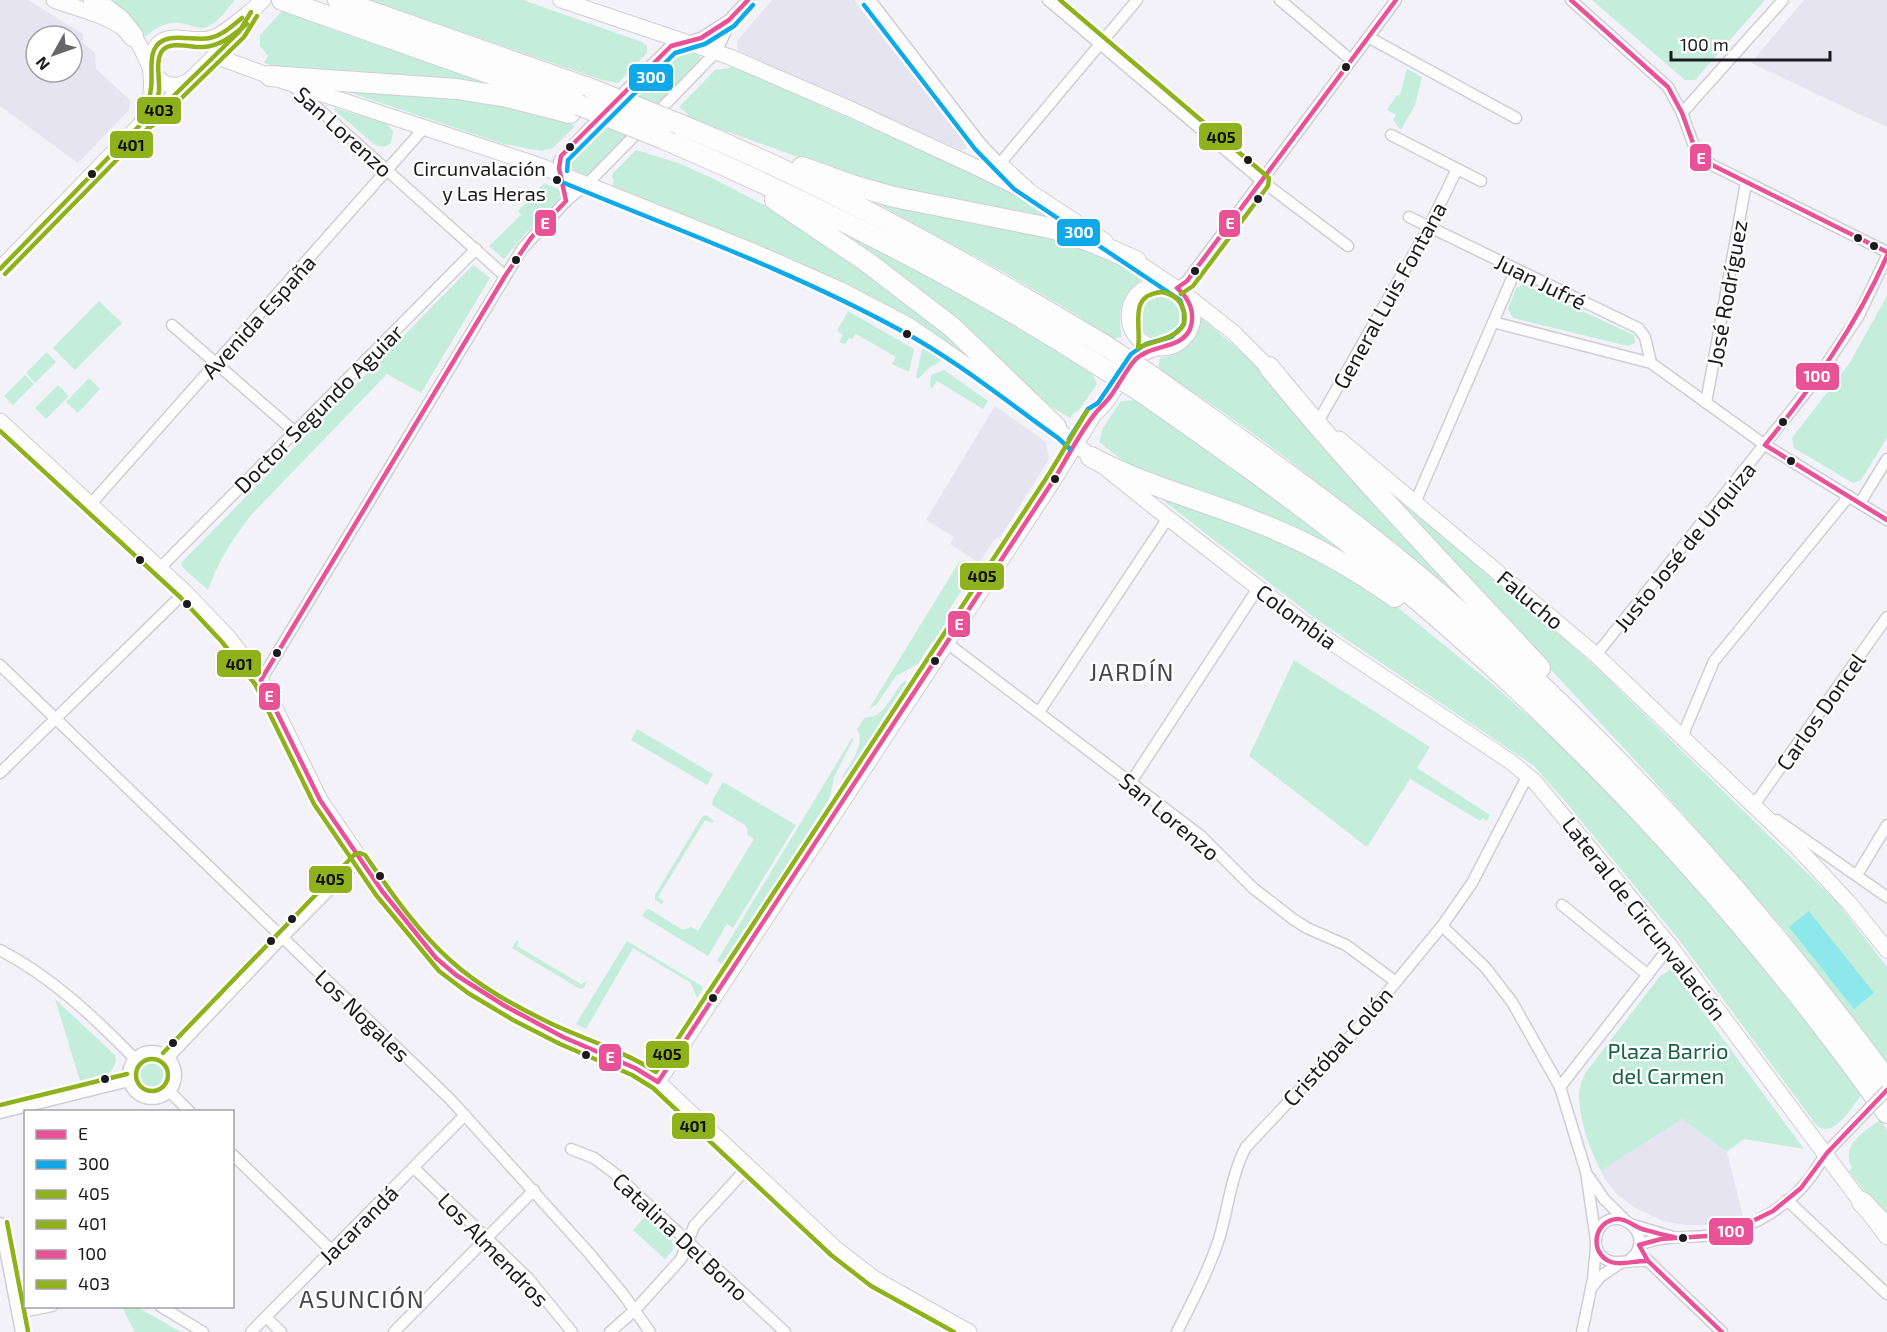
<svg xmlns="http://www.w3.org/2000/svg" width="1887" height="1332" viewBox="0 0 1887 1332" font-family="'Exo 2',sans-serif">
	<rect width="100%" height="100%" fill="#f3f2f9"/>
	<g fill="#e7e4f1" fill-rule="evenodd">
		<path d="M0,0H28L83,34V43L95,53L96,69L130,100L129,110L78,163L0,106ZM36,36H72V72H36Z"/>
		<path d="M772,0H854L968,145L963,151L738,51L737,41Z"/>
		<path d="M1804,0H1887V127L1751,63Z"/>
		<path d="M995,406L1046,442L1049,459L1001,536L994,540L979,563L950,544L954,537L926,520Z"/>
		<path d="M1682,1119L1727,1152L1743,1216L1712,1225H1686L1666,1222L1635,1208L1618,1195L1605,1179L1601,1171Z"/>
	</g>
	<g fill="#c4eedb">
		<path d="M105,0H235C228,8 218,23 207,27C200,29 195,27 189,25C171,19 158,25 145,37L132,20Z"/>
		<path d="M369,0H523L642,42L647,46V53L618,83L602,80Z"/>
		<path d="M1592,0H1765L1695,80H1685Z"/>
		<path d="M283,10L333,30L504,89L288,70L264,63L268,56L260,46V35Z"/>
		<path d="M675,49H680L700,56V61L589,174L585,175L568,168L566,165L567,158Z"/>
		<path d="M731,65L984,179L1036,205L1059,219L1058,221C1000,204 940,199 882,183C816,166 751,139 686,117L688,114L679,107L715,70L730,68Z"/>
		<path d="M1407,69L1422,77L1415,105L1401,130L1393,120L1396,115L1387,110L1397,95H1400Z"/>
		<path d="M336,88L419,92L535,111L565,121L575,126L553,148L541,151L504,144Z"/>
		<path d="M335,108L387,124L393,131L391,143L384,147L375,145L333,109Z"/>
		<path d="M636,150L678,163L712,178L770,208L877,279L999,377L921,325L612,188L614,181L612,177L613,173Z"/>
		<path d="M544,183L558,189L560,194L558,200L526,233L504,259L489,246L521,215L518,211Z"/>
		<path d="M865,199L1007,221L1107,254L1146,277C1121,292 1117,309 1122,337L1110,339L1077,315L1000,270L880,205Z"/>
		<path d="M834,228L931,278L1091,370L1097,384L1079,410L1074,413L1070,418L1040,400Z"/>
		<path d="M473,265L490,278L421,393L387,374L252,514C233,538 218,561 208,590L183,568L181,563Z"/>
		<path d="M1525,285L1634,335L1635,343L1628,346L1513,318L1508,309L1516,288Z"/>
		<circle cx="1161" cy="315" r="24"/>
		<path d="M1887,296V438L1861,480L1853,483L1794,448L1792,438L1849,364Z"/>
		<path d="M99,301L122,323L75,370L53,348Z"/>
		<path d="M848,311L914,349L909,372L892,364L896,357L856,334L852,339L849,338L845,344L839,342L843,335L837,331Z"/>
		<path d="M1201,318L1244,354L1277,388L1480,614C1375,529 1273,440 1158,370L1160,358C1184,355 1195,341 1201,318Z"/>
		<path d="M926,347L944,359L929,368L918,379L916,377L922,350Z"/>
		<path d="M47,352L56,362L35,383L26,373Z"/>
		<path d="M944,370L988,401L983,409L937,381L932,388L930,386L931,375Z"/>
		<path d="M25,375L34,384L13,405L4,396Z"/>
		<path d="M89,378L100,389L78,413L66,402Z"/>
		<path d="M58,385L69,396L46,419L35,408Z"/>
		<path d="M1138,400L1272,498L1365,569L1135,470L1099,442L1103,428L1121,401Z"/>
		<path d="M1369,474L1549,625L1600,671L1837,902L1887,967V1062L1782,927L1647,773Z"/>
		<path d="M1160,498L1216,516L1299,548L1391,602L1491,683L1552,737L1590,774L1675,864L1725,921L1786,995L1862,1094C1852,1107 1834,1139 1817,1126L1680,941L1564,800L1534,766L1316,619Z"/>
		<path d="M963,561L975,570L948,611L945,624L947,625L939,638L932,642L918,664L896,676L876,705L869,709L959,562Z"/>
		<path d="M1294,660L1430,747L1417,768L1490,815L1487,821L1483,818L1480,821L1410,779L1367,847L1249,756Z"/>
		<path d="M905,681L908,685L846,779L844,780L842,777C850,763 866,745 857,729L865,717C882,720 892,696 901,684Z"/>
		<path d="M637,729L713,774L707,785L631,740Z"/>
		<path d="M852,738L853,740L834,777L830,797L808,833L804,843L724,965L717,961Z"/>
		<path d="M723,782L796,825L733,928L727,924L708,956L642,916L646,910L649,909L683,930L691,927L698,931L754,839L747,835L748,830L745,825L712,805L713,799Z"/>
		<path d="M706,815L714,821L712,823L705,820L658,897L664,901L662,904L655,900V895L702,817Z"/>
		<path d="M517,940L519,942L517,946L581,984L587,981L584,988L580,989L512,948Z"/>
		<path d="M627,941L702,986L703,989L697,998L691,983L633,948L586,1029L576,1024Z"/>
		<path d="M1670,970L1673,971L1804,1149L1744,1139L1727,1152L1682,1119L1601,1171C1590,1149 1579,1120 1579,1094C1579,1086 1583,1079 1586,1072L1660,976Z"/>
		<path d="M55,999L115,1055L116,1062L111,1072L80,1081Z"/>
		<circle cx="152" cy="1075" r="17"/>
		<path d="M1880,1120L1887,1130V1219L1849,1171L1852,1168C1840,1145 1864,1132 1880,1120Z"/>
		<path d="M646,1216L672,1241L673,1250L665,1259L633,1230Z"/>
		<path d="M122,1307H137L181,1332H135Z"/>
	</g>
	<path fill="#8de8ec" d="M1809,911L1874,993L1854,1009L1789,927Z"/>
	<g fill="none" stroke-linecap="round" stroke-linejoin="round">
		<g stroke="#d0ced4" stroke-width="13">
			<g id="street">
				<path d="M870,0L981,144L1000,164"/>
				<path d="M1048,0L1262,181L1348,246"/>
				<path d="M1280,0L1351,60"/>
				<path d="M1571,0L1668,87L1682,113L1697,154L1704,161L1887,252"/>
				<path d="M1368,37L1516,118"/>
				<path d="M293,86L505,276"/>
				<path d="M615,101L671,46L701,38L729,20L748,0"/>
				<path d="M1682,113L1783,0"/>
				<path d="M653,117L716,52L725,33L729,20"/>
				<path d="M1391,135L1481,181"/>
				<path d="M997,167L1137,0"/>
				<path d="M566,201C568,186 558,175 559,161L604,112"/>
				<path d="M1409,217L1638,328L1645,337L1651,363"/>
				<path d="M1177,288L1187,281L1396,0"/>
				<path d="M1493,322L1651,363L1765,445L1887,520"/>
				<path d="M172,325L295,432"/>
				<path d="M1706,403L1746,183"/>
				<path d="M1319,420L1429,227L1457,169"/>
				<path d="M1415,503L1516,269"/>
				<path d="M1860,503L1887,459"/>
				<path d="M90,505L425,127"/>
				<path d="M160,568L476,249"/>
				<path d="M947,643L1201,836L1253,888L1293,919L1307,928L1346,945L1396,982"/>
				<path d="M1596,655L1815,381L1858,317L1887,256"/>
				<path d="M0,665L450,1099L589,1253L623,1294L650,1332"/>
				<path d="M261,680L522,249L566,201L587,184L642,128"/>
				<path d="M1039,712L1168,518"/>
				<path d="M1682,737L1714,661L1849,496"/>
				<path d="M0,773L185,592"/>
				<path d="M1131,782L1258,588"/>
				<path d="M1759,808L1754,805L1887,617"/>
				<path d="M1777,820L1887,897"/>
				<path d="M1857,875L1887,825"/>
				<path d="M1562,905L1648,975"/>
				<path d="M1442,926L1485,967L1512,1002L1560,1087L1586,1172L1596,1240"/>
				<path d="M0,950C53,978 93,1016 135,1059"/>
				<circle cx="152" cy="1075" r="24"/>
				<path d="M168,1058L282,938L359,860"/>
				<path d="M1560,1087L1670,946"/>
				<path d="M169,1091L190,1112"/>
				<path d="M0,1113L129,1081"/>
				<path d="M571,1149L594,1158L613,1172L785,1332"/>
				<path d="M232,1154L332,1251"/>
				<path d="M414,1168L528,1278L572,1332"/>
				<path d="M1589,1177L1604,1199L1625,1220"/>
				<path d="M1787,1200L1887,1294"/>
				<path d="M0,1223L21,1332"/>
				<path d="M1633,1225L1670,1236"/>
				<path d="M1639,1245C1667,1233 1697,1240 1725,1233C1755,1226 1790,1204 1809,1179C1816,1171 1820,1161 1827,1153C1836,1142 1846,1133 1855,1123"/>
				<path d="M1644,1257L1722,1332"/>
				<path d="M1626,1262C1663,1240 1615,1198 1598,1231C1595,1237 1595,1243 1597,1249C1606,1271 1631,1258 1648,1261"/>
				<path d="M1593,1286L1601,1276L1619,1264"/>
				<path d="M160,1306L203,1332"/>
				<path d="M18,1313L52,1306"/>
				<path d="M266,1317L281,1332"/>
				<path d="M251,1332L465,1115"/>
				<path d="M394,1332L534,1190"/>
				<path d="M610,1332L635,1310L681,1259L694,1226L748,1167"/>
				<path d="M1177,1332C1192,1302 1208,1272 1219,1239C1228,1209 1231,1175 1246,1147L1358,1028L1442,926L1472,883L1528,775"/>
				<path d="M1582,1332L1593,1279L1596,1247"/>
			</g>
		</g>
		<g stroke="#d0ced4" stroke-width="17">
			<g id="secondary">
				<path d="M54,0C80,10 113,16 133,36C146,50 147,72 163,82C172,88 181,85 189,81"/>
				<path d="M561,0L730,57L848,108L980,169L1041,199"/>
				<path d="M215,56L289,83L538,165L755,252L839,289L908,325L1021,403"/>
				<path d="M141,124C145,114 150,104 151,93C153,80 148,64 153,52C165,25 194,47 215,37C228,31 253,10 263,0"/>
				<path d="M1000,164L1030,192L1105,241"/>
				<path d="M1128,256L1173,286"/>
				<path d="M0,269L141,124L150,119L239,32L251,12"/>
				<circle cx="1161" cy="316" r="32"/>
				<path d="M1182,292L1234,333L1276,375"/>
				<path d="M0,421L185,592L228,637L261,680L320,800L382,891L444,966C479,995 522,1017 563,1037C594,1052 629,1062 658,1082L836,1249L875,1279L969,1332"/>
				<path d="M1048,422L1168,518L1310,628L1511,762L1535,782L1670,946L1887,1237"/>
				<path d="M1339,439L1596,655L1796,846L1850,904L1887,950"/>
				<path d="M658,1082L1055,478L1094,414C1114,399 1123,366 1142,354C1147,351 1154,349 1160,347"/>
			</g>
		</g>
		<g stroke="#d0ced4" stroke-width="22">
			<g id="highway">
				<path d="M94,0L120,20L133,36"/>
				<path d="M282,0L579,105"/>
				<path d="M338,0L594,90"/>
				<path d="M270,76L457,89L507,97L570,113"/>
				<path d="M679,124C828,185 968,263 1106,346"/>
				<path d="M664,139C813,203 958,275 1095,363"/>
				<path d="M802,167L852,185L894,197L1055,229L1092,242L1136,261"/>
				<path d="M775,200L867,262L952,327L1056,427"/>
				<path d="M1269,367C1354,472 1448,569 1540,668"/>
				<path d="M1153,377C1238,438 1323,497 1404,564C1586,714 1747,890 1887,1080"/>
				<path d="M1143,393C1213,442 1283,491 1350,544C1554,708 1735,900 1887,1113"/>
				<path d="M1091,457C1143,485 1199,499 1254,521C1304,540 1351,566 1395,597"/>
				<path d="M1862,1202L1887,1228"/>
			</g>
		</g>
		<use href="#street" stroke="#fdfdfe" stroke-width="10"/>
		<use href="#secondary" stroke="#fdfdfe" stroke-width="15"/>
		<use href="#highway" stroke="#fdfdfe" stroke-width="20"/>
		<g stroke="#d0ced4" stroke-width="13" stroke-linecap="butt">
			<path id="street-bridge" d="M1855,1123L1887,1090"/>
		</g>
		<g stroke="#d0ced4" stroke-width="22" stroke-linecap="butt">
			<g id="highway-bridge">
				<path d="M594,90L679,124"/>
				<path d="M579,105L664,139"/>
				<path d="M1106,346L1153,377"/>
				<path d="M1095,363L1143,393"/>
			</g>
		</g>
		<use href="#street-bridge" stroke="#fdfdfe" stroke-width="10"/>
		<use href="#highway-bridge" stroke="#fdfdfe" stroke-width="20"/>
		<g stroke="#fff" stroke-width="9">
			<g id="bus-1">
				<path d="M748,0L729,20L701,38L671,46L561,156L559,168L566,201L531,238L505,276L261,680L320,800L382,891L436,958L456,975L505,1006L563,1037L635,1068L658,1082L1055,478C1067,458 1079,434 1094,415C1099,408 1107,402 1112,394C1120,383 1126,370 1135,360C1150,344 1181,350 1190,329C1196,313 1189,298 1177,288L1187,281L1396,0"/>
				<path d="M1571,0L1668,87L1682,113L1697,154L1704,161L1887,252"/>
			</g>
		</g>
		<g stroke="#fff" stroke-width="9">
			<g id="bus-2">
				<path d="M864,5L975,149L1014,189L1180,300L1184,312V324L1181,328L1171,337L1146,344L1131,354L1098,403L1088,409L1069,439"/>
				<path d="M567,171L568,160L675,53L705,44L734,26L753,5"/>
				<path d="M557,180C672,228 790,270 900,330C956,360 1006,401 1058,438L1070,449"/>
			</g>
		</g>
		<g stroke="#fff" stroke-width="9">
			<g id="bus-3">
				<path d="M1060,0L1269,178L1268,186L1193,286L1181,294"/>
				<path d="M1162,292C1172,294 1180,299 1183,309C1193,338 1155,339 1138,348C1142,325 1127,295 1162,292Z"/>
				<path d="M163,1053L354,855L360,853L365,855C391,892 417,931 451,961C481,988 517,1007 552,1024C586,1040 624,1051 656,1072L1049,474L1087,411"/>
				<circle cx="152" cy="1075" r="16"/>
				<path d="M0,1105L127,1074"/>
				<path d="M7,1222L28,1331"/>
			</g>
		</g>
		<g stroke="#fff" stroke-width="9">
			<g id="bus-4">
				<path d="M148,127C153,115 157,104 159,91C160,79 155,61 162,51C170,40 192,48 203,47C221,46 233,35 247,24"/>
				<path d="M5,274L146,130L155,124L244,37L257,16"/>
				<path d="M0,431L180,597L222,642L255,684L314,804L376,895L439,971L468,993L513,1020L560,1044L632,1075L653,1088L831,1255L871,1286L954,1332"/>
			</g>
		</g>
		<g stroke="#fff" stroke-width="9">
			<g id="bus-5">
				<path d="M1887,256C1856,326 1813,386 1765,445L1887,520"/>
				<path d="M1648,1261C1636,1260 1622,1266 1611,1262C1589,1254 1593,1221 1617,1219C1625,1218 1634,1226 1642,1229C1653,1232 1663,1235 1674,1237"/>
				<path d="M1722,1332L1648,1261L1639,1245L1661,1239L1707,1236L1730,1232L1773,1211L1801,1188L1827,1153L1887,1090"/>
			</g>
		</g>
		<g stroke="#fff" stroke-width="9">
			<g id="bus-6">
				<path d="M141,124C146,112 150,100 151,88C153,75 149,62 154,50C163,29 193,42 210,38C223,35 232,26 242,18"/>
				<path d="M0,269L141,124L150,119L239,32L251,12"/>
			</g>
		</g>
		<use href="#bus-1" stroke="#ea5297" stroke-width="4.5"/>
		<use href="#bus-2" stroke="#0fa9ea" stroke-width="4.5"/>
		<use href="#bus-3" stroke="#8fb21c" stroke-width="4.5"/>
		<use href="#bus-4" stroke="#8fb21c" stroke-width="4.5"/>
		<use href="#bus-5" stroke="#e95297" stroke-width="4.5"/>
		<use href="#bus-6" stroke="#8fb21c" stroke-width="4.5"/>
	</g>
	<g fill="#1b1a1e" stroke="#fff" stroke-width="2">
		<circle cx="1346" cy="67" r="5"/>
		<circle cx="570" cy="147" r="5"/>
		<circle cx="1248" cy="160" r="5"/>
		<circle cx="92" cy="174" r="5"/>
		<circle cx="557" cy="180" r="5"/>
		<circle cx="1258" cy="199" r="5"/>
		<circle cx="1858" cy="238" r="5"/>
		<circle cx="1874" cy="246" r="5"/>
		<circle cx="516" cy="260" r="5"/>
		<circle cx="1195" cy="271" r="5"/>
		<circle cx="907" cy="334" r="5"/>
		<circle cx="1783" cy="422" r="5"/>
		<circle cx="1791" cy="461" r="5"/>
		<circle cx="1055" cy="479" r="5"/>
		<circle cx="140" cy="560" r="5"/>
		<circle cx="187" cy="604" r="5"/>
		<circle cx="277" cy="653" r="5"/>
		<circle cx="935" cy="661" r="5"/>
		<circle cx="380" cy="876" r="5"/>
		<circle cx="292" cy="919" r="5"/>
		<circle cx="271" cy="941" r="5"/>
		<circle cx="713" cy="998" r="5"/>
		<circle cx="173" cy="1043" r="5"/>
		<circle cx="586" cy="1055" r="5"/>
		<circle cx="105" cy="1079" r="5"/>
		<circle cx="1683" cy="1238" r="5"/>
	</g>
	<g text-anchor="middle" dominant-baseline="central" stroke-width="4.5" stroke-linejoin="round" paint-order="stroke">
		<g font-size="20" fill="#1b1a1e" stroke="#fff" text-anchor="end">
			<text x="546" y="168">Circunvalación<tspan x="546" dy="25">y Las Heras</tspan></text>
		</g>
		<g font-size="22" fill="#1b1a1e" stroke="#fff">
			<text transform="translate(344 131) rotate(42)">San Lorenzo</text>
			<text transform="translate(1541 281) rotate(26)">Juan Jufré</text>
			<text transform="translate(1726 293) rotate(-80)">José Rodríguez</text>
			<text transform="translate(1389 295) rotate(-61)">General Luis Fontana</text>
			<text transform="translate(258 316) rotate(-48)">Avenida España</text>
			<text transform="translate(318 408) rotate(-45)">Doctor Segundo Aguiar</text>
			<text transform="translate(1684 546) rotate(-51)">Justo José de Urquiza</text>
			<text transform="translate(1531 599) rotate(40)">Falucho</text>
			<text transform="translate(1297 616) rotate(36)">Colombia</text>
			<text transform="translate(1820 711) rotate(-55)">Carlos Doncel</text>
			<text transform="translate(1170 816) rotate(40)">San Lorenzo</text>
			<text transform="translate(1645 918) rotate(52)">Lateral de Circunvalación</text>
			<text transform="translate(363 1015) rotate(44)">Los Nogales</text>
			<text transform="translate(1337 1046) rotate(-48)">Cristóbal Colón</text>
			<text transform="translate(358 1224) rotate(-45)">Jacarandá</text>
			<text transform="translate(681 1236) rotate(43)">Catalina Del Bono</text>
			<text transform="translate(494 1249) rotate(46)">Los Almendros</text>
		</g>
		<g font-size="22" fill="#186244" stroke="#fff">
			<text x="1668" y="1050">Plaza Barrio<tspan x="1668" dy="25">del Carmen</tspan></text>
		</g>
		<g font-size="24" letter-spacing="1.5" fill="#47444e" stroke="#fff">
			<text x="1132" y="671">JARDÍN</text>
			<text x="362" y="1298">ASUNCIÓN</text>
		</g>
	</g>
	<g stroke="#fff" stroke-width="2">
		<rect x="628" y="63" width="46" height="29" rx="6" fill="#0fa9ea"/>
		<rect x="136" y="96" width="46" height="29" rx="6" fill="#8fb21c"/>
		<rect x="1198" y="122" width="45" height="29" rx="6" fill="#8fb21c"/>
		<rect x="109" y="130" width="45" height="29" rx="6" fill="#8fb21c"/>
		<rect x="1689" y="143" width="23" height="29" rx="6" fill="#ea5297"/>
		<rect x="534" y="209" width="23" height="28" rx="6" fill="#ea5297"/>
		<rect x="1218" y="209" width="23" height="29" rx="6" fill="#ea5297"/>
		<rect x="1056" y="218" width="45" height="29" rx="6" fill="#0fa9ea"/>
		<rect x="1795" y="362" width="45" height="29" rx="6" fill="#e95297"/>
		<rect x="959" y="562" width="46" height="29" rx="6" fill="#8fb21c"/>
		<rect x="947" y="610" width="24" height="28" rx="6" fill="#ea5297"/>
		<rect x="216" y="649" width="46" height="29" rx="6" fill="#8fb21c"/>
		<rect x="258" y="682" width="23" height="29" rx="6" fill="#ea5297"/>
		<rect x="308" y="865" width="45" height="29" rx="6" fill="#8fb21c"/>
		<rect x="645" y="1040" width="45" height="29" rx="6" fill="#8fb21c"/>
		<rect x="598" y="1043" width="24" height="29" rx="6" fill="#ea5297"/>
		<rect x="671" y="1112" width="45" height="28" rx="6" fill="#8fb21c"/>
		<rect x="1708" y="1217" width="46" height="29" rx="6" fill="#e95297"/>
	</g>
	<g font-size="16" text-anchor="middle" font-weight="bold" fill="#fff">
		<text x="651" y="83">300</text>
		<text x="1701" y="164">E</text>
		<text x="545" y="229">E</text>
		<text x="1230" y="229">E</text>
		<text x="1079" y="238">300</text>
		<text x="1817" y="382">100</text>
		<text x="959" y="630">E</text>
		<text x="269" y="702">E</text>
		<text x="610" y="1063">E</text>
		<text x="1731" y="1237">100</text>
	</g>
	<g font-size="16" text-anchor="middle" font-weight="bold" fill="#111">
		<text x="159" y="116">403</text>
		<text x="1221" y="143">405</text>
		<text x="131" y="151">401</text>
		<text x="982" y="582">405</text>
		<text x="239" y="670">401</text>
		<text x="330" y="885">405</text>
		<text x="667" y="1060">405</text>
		<text x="693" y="1132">401</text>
	</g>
	<rect x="24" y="1110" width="210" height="198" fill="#ffffff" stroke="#a4a3a5" stroke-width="1.5"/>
	<rect x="36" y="1130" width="30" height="9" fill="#ea5297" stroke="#a4a3a5" stroke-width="1.5"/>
	<text x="78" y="1140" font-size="18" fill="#1b1a1e">E</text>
	<rect x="36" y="1160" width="30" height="9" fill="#0fa9ea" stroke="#a4a3a5" stroke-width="1.5"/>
	<text x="78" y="1170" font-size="18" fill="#1b1a1e">300</text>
	<rect x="36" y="1190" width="30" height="9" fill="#8fb21c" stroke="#a4a3a5" stroke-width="1.5"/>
	<text x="78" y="1200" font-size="18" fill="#1b1a1e">405</text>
	<rect x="36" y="1220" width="30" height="9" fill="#8fb21c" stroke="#a4a3a5" stroke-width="1.5"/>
	<text x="78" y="1230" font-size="18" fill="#1b1a1e">401</text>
	<rect x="36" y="1250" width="30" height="9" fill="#e95297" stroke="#a4a3a5" stroke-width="1.5"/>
	<text x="78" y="1260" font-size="18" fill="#1b1a1e">100</text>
	<rect x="36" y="1280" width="30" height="9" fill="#8fb21c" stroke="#a4a3a5" stroke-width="1.5"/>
	<text x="78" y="1290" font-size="18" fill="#1b1a1e">403</text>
	<g transform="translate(54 54) rotate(230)"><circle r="28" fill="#ffffff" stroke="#a4a3a5" stroke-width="1.5"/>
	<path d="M0-4.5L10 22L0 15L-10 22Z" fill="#67666b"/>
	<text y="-9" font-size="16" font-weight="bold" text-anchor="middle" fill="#1b1a1e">N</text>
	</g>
	<path d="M1671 51v9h159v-9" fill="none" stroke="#1b1a1e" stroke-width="3"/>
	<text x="1680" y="51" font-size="18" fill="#1b1a1e" stroke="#ffffff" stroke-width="4.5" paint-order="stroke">100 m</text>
</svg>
